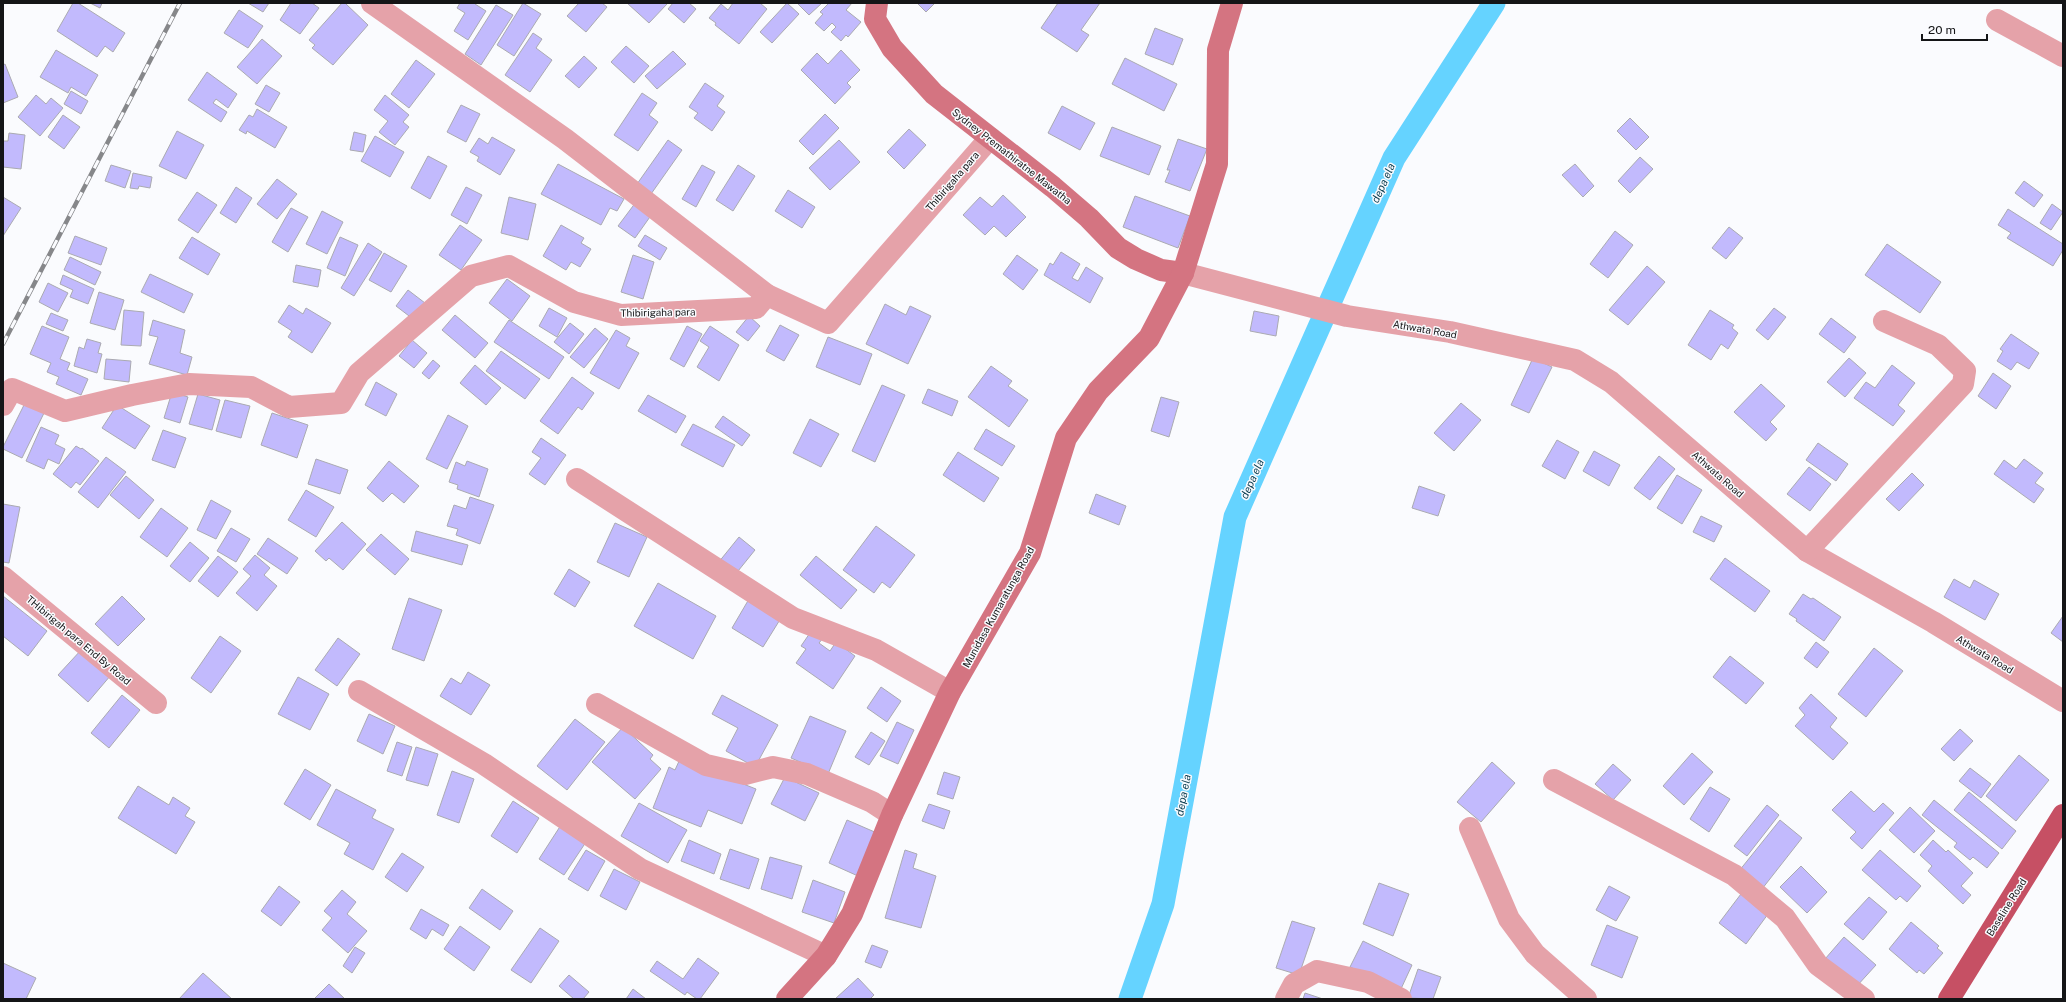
<svg xmlns="http://www.w3.org/2000/svg" width="2066" height="1002" viewBox="0 0 2066 1002" font-family="'Public Sans',sans-serif">
	<rect width="100%" height="100%" fill="#fafbfe"/>
	<g fill="none" stroke-linecap="round" stroke-linejoin="round">
		<path stroke="#65d3ff" stroke-width="23" d="M1130,999L1163,904L1235,517L1394,158L1494,3"/>
	</g>
	<g fill="#c2bafd" stroke="#aaaab1">
		<path d="M73,3H78L125,33L113,52L105,46L97,57L57,31Z"/>
		<path d="M90,3H102L100,8Z"/>
		<path d="M248,3H269L263,12Z"/>
		<path d="M291,3H312L319,8L300,34L280,20Z"/>
		<path d="M342,3H345L368,25L333,65L312,48L315,45L309,40Z"/>
		<path d="M460,3H476L475,4L486,11L468,40L454,31L465,13L457,8Z"/>
		<path d="M523,3L541,14L514,56L497,45Z"/>
		<path d="M579,3H602L607,7L586,32L567,16Z"/>
		<path d="M627,3H666L667,4L649,23Z"/>
		<path d="M673,3H689L696,9L684,23L668,9Z"/>
		<path d="M733,3H760L767,9L739,44L715,25L716,23L709,18L721,4L728,10Z"/>
		<path d="M787,3L799,14L772,43L760,32Z"/>
		<path d="M797,3H822L809,15Z"/>
		<path d="M829,3H852L846,10L861,22L848,37L846,35L841,41L831,32L836,27L832,23L824,31L815,23L823,14L820,12Z"/>
		<path d="M917,3H935L926,12Z"/>
		<path d="M1058,3H1100L1081,30L1089,35L1077,52L1041,28Z"/>
		<path d="M496,5L513,15L481,65L465,54Z"/>
		<path d="M239,10L263,26L248,48L224,33Z"/>
		<path d="M1155,28L1183,39L1173,65L1145,54Z"/>
		<path d="M533,33L542,39L536,48L552,60L530,92L505,75Z"/>
		<path d="M262,39L282,56L257,84L237,67Z"/>
		<path d="M626,46L649,66L634,83L611,62Z"/>
		<path d="M56,50L98,75L86,96L71,87L68,93L40,77Z"/>
		<path d="M841,50L860,70L847,83L851,87L835,104L801,70L817,53L828,64Z"/>
		<path d="M673,51L686,64L657,89L645,76Z"/>
		<path d="M584,56L597,68L579,88L565,76Z"/>
		<path d="M1125,58L1177,84L1164,111L1112,84Z"/>
		<path d="M416,60L435,74L409,108L391,94Z"/>
		<path d="M5,64L18,97L3,103V65Z"/>
		<path d="M207,72L237,94L228,108L216,99L213,103L227,112L221,122L188,100Z"/>
		<path d="M705,83L724,96L717,106L725,112L712,131L694,118L698,113L689,107Z"/>
		<path d="M266,85L280,93L269,112L255,104Z"/>
		<path d="M71,91L88,101L81,114L64,104Z"/>
		<path d="M642,93L657,103L649,115L658,122L638,151L614,135Z"/>
		<path d="M36,95L46,104L51,98L63,108L40,136L18,117Z"/>
		<path d="M385,95L409,115L403,122L409,127L395,145L379,132L388,121L374,110Z"/>
		<path d="M461,105L480,114L466,142L447,132Z"/>
		<path d="M1062,106L1095,123L1080,150L1048,133Z"/>
		<path d="M257,109L287,127L275,148L247,131L246,134L239,130L249,115L253,117Z"/>
		<path d="M825,114L839,128L813,155L799,141Z"/>
		<path d="M63,115L80,127L64,149L48,137Z"/>
		<path d="M1630,118L1649,137L1636,150L1617,131Z"/>
		<path d="M1112,127L1161,146L1149,175L1100,156Z"/>
		<path d="M909,129L926,145L904,169L887,152Z"/>
		<path d="M177,131L204,145L186,179L159,166Z"/>
		<path d="M354,132L366,135L363,152L350,150Z"/>
		<path d="M9,133L25,135L21,169L3,167V141H8Z"/>
		<path d="M375,136L404,152L390,177L361,161Z"/>
		<path d="M492,137L515,150L500,175L477,161L479,157L470,152L479,138L488,144Z"/>
		<path d="M1178,139L1207,149L1190,191L1165,182L1170,170H1167Z"/>
		<path d="M668,140L682,150L651,194L637,184Z"/>
		<path d="M839,140L860,162L830,190L809,168Z"/>
		<path d="M428,156L447,166L430,199L411,188Z"/>
		<path d="M1640,157L1653,169L1630,193L1618,181Z"/>
		<path d="M558,164L624,199L617,211L610,208L601,225L541,194Z"/>
		<path d="M1575,164L1594,186L1583,197L1562,175Z"/>
		<path d="M111,165L131,171L125,188L105,181Z"/>
		<path d="M702,165L715,172L696,207L682,199Z"/>
		<path d="M738,165L755,176L733,211L716,200Z"/>
		<path d="M133,173L152,177L150,188L139,186L138,189L130,188Z"/>
		<path d="M277,179L297,194L277,219L257,204Z"/>
		<path d="M2024,181L2043,195L2034,207L2015,193Z"/>
		<path d="M236,187L252,198L236,223L220,213Z"/>
		<path d="M466,187L482,195L467,224L451,215Z"/>
		<path d="M788,190L815,207L802,228L775,211Z"/>
		<path d="M197,192L217,205L198,233L178,220Z"/>
		<path d="M1003,195L1026,217L1006,237L994,226L985,235L963,215L980,197L992,207Z"/>
		<path d="M1135,196L1190,216L1178,248L1123,227Z"/>
		<path d="M3,197L21,208L3,236Z"/>
		<path d="M509,197L536,204L528,240L501,233Z"/>
		<path d="M636,202L652,214L635,238L618,226Z"/>
		<path d="M2052,204L2063,212L2051,230L2040,223Z"/>
		<path d="M291,208L308,217L288,252L272,242Z"/>
		<path d="M2008,209L2063,244V250L2053,266L2007,238L2011,233L1998,225Z"/>
		<path d="M322,211L343,222L327,254L306,244Z"/>
		<path d="M460,225L482,240L461,270L439,255Z"/>
		<path d="M561,225L584,238L581,243L591,249L580,267L571,262L566,270L543,256Z"/>
		<path d="M1729,227L1743,238L1726,259L1712,248Z"/>
		<path d="M1615,231L1633,245L1608,278L1590,264Z"/>
		<path d="M645,235L667,248L660,260L638,246Z"/>
		<path d="M75,236L107,248L101,265L68,253Z"/>
		<path d="M192,237L220,254L208,275L179,258Z"/>
		<path d="M340,237L358,245L345,276L327,268Z"/>
		<path d="M368,243L382,252L354,296L341,288Z"/>
		<path d="M1887,244L1941,282L1920,313L1865,275Z"/>
		<path d="M1061,252L1080,264L1072,278L1078,281L1086,267L1103,278L1090,303L1044,275L1050,263L1053,265Z"/>
		<path d="M384,253L407,266L391,292L369,280Z"/>
		<path d="M633,255L654,262L643,299L621,292Z"/>
		<path d="M1017,255L1038,270L1023,290L1003,274Z"/>
		<path d="M70,257L101,272L95,285L64,270Z"/>
		<path d="M296,265L321,270L318,287L293,282Z"/>
		<path d="M1647,266L1665,282L1628,325L1609,310Z"/>
		<path d="M150,274L193,294L184,313L141,292Z"/>
		<path d="M63,275L94,289L88,304L70,297L73,290L60,284Z"/>
		<path d="M507,279L530,296L512,321L489,303Z"/>
		<path d="M48,283L68,293L58,312L39,302Z"/>
		<path d="M408,290L425,303L413,319L396,306Z"/>
		<path d="M99,292L124,300L115,330L90,323Z"/>
		<path d="M885,304L906,315L910,306L931,316L908,364L866,344Z"/>
		<path d="M289,305L303,314L306,308L331,323L312,353L288,337L292,331L278,322Z"/>
		<path d="M549,308L567,318L557,337L539,326Z"/>
		<path d="M1774,308L1786,317L1768,340L1756,330Z"/>
		<path d="M124,310L144,312L141,346L121,345Z"/>
		<path d="M1710,310L1734,325L1732,328L1738,333L1728,349L1721,344L1711,360L1688,345Z"/>
		<path d="M1254,311L1279,316L1276,336L1250,331Z"/>
		<path d="M51,313L68,320L63,331L46,324Z"/>
		<path d="M455,315L488,343L475,358L442,330Z"/>
		<path d="M749,316L760,326L748,341L736,332Z"/>
		<path d="M1831,318L1856,337L1844,353L1819,334Z"/>
		<path d="M153,320L185,330L180,353L192,357L187,375L149,364L158,337L149,335Z"/>
		<path d="M509,320L564,357L549,379L494,342Z"/>
		<path d="M570,323L584,334L569,354L554,342Z"/>
		<path d="M780,325L799,335L784,361L766,351Z"/>
		<path d="M42,326L69,337L60,359L70,363L67,370L88,379L81,395L56,384L59,377L47,372L51,363L30,354Z"/>
		<path d="M687,326L702,334L684,367L670,359Z"/>
		<path d="M710,326L739,345L719,381L697,367L709,347L700,341Z"/>
		<path d="M595,328L608,339L584,368L570,357Z"/>
		<path d="M616,330L630,338L626,346L639,353L619,389L590,373Z"/>
		<path d="M2011,334L2039,353L2029,369L2017,362L2011,370L1997,361L2003,351L2000,349Z"/>
		<path d="M828,337L872,354L860,385L816,367Z"/>
		<path d="M87,339L101,343L98,353L102,354L97,373L74,366L79,347L84,349Z"/>
		<path d="M412,340L427,353L414,368L399,356Z"/>
		<path d="M501,351L540,379L525,399L486,371Z"/>
		<path d="M1533,358L1552,367L1529,413L1511,405Z"/>
		<path d="M1849,358L1866,373L1845,397L1827,382Z"/>
		<path d="M106,359L131,361L129,382L104,379Z"/>
		<path d="M433,360L440,366L429,379L422,373Z"/>
		<path d="M475,365L501,388L486,405L460,383Z"/>
		<path d="M1892,365L1915,383L1898,405L1905,411L1893,426L1854,398L1866,382L1875,388Z"/>
		<path d="M991,366L1012,381L1008,386L1028,400L1009,427L968,397Z"/>
		<path d="M1993,373L2011,386L1996,409L1978,396Z"/>
		<path d="M572,377L594,393L582,410L578,407L558,434L540,421Z"/>
		<path d="M376,382L397,394L386,416L365,405Z"/>
		<path d="M1761,384L1785,406L1770,422L1777,429L1766,441L1734,412Z"/>
		<path d="M882,385L905,395L875,462L852,451Z"/>
		<path d="M928,389L958,401L952,416L922,403Z"/>
		<path d="M172,392L188,397L180,423L164,418Z"/>
		<path d="M198,394L220,400L212,430L189,424Z"/>
		<path d="M648,395L686,416L676,433L638,411Z"/>
		<path d="M1161,397L1179,402L1169,437L1151,431Z"/>
		<path d="M225,400L250,406L241,438L216,431Z"/>
		<path d="M26,401L45,411L22,458L3,449V447Z"/>
		<path d="M1461,403L1481,420L1454,451L1434,433Z"/>
		<path d="M117,405L150,426L135,449L102,428Z"/>
		<path d="M272,413L308,425L297,458L261,445Z"/>
		<path d="M448,415L468,426L447,469L426,459Z"/>
		<path d="M723,416L750,435L742,446L715,427Z"/>
		<path d="M810,419L839,434L821,467L793,453Z"/>
		<path d="M693,424L735,445L723,467L681,445Z"/>
		<path d="M41,427L59,435L55,444L65,449L59,464L48,459L44,469L26,461Z"/>
		<path d="M986,429L1015,446L1002,466L974,449Z"/>
		<path d="M163,430L186,438L175,468L152,460Z"/>
		<path d="M541,438L566,455L545,485L529,474L541,458L532,452Z"/>
		<path d="M1557,440L1579,452L1565,479L1542,466Z"/>
		<path d="M1818,443L1848,464L1836,481L1806,460Z"/>
		<path d="M76,446L81,449L82,448L99,461L80,485L76,482L71,488L53,474Z"/>
		<path d="M1594,451L1620,465L1609,486L1583,471Z"/>
		<path d="M958,452L999,478L984,502L943,475Z"/>
		<path d="M1659,456L1675,469L1650,500L1634,488Z"/>
		<path d="M106,457L126,472L98,508L78,492Z"/>
		<path d="M316,459L348,470L340,494L308,484Z"/>
		<path d="M2024,459L2043,473L2035,483L2044,489L2034,503L1994,474L2004,460L2016,469Z"/>
		<path d="M389,461L419,486L404,503L392,493L383,502L367,488Z"/>
		<path d="M467,461L488,469L479,497L457,489L458,485L449,482L456,462L465,466Z"/>
		<path d="M1809,467L1831,484L1810,511L1787,494Z"/>
		<path d="M1912,473L1924,485L1899,511L1886,499Z"/>
		<path d="M1677,475L1702,490L1682,524L1657,508Z"/>
		<path d="M126,476L154,500L139,519L110,495Z"/>
		<path d="M1419,486L1445,495L1438,516L1412,508Z"/>
		<path d="M306,490L334,507L316,537L288,520Z"/>
		<path d="M1096,494L1126,506L1119,525L1089,513Z"/>
		<path d="M470,497L494,505L480,544L456,535L458,529L447,526L454,505L466,509Z"/>
		<path d="M211,500L231,511L216,539L197,530Z"/>
		<path d="M3,504L20,507L9,563L3,562Z"/>
		<path d="M161,508L188,528L167,557L140,537Z"/>
		<path d="M1701,516L1722,526L1714,542L1693,532Z"/>
		<path d="M342,522L366,544L343,570L329,558L326,561L315,551Z"/>
		<path d="M615,523L647,537L629,577L597,562Z"/>
		<path d="M876,526L915,555L890,588L882,582L874,593L843,570Z"/>
		<path d="M231,528L250,539L236,562L217,551Z"/>
		<path d="M416,531L468,545L462,565L411,551Z"/>
		<path d="M381,534L409,559L395,575L366,550Z"/>
		<path d="M739,537L755,550L734,576L718,563Z"/>
		<path d="M268,538L298,558L287,574L257,554Z"/>
		<path d="M190,542L209,558L190,582L170,566Z"/>
		<path d="M255,555L270,568L264,575L277,586L257,611L236,593L251,576L243,569Z"/>
		<path d="M218,556L238,572L218,597L198,581Z"/>
		<path d="M816,556L857,590L841,609L800,575Z"/>
		<path d="M1725,558L1770,591L1755,612L1710,579Z"/>
		<path d="M569,569L590,582L575,607L554,594Z"/>
		<path d="M1954,579L1970,588L1974,580L1999,594L1985,620L1944,597Z"/>
		<path d="M658,583L716,616L693,659L634,626Z"/>
		<path d="M1803,594L1811,599L1813,598L1841,617L1824,641L1796,621L1797,619L1789,614Z"/>
		<path d="M3,596L47,631L28,656L3,636Z"/>
		<path d="M122,596L145,619L118,646L95,624Z"/>
		<path d="M409,598L442,610L424,661L392,649Z"/>
		<path d="M749,599L781,618L763,647L732,628Z"/>
		<path d="M2063,616V642L2051,633Z"/>
		<path d="M812,630L823,638L819,643L830,651L836,642L855,656L833,689L796,663L806,649L801,646Z"/>
		<path d="M220,636L241,651L211,693L191,678Z"/>
		<path d="M338,638L360,654L337,686L315,670Z"/>
		<path d="M1816,642L1829,652L1817,668L1804,658Z"/>
		<path d="M1874,648L1903,671L1866,717L1838,694Z"/>
		<path d="M82,649L111,675L88,702L58,675Z"/>
		<path d="M1730,656L1764,683L1746,704L1713,677Z"/>
		<path d="M468,672L490,685L471,715L440,696L451,678L461,684Z"/>
		<path d="M298,677L329,694L310,730L278,714Z"/>
		<path d="M881,687L901,701L887,722L867,708Z"/>
		<path d="M1811,694L1837,718L1830,727L1848,743L1833,760L1795,726L1805,715L1799,708Z"/>
		<path d="M122,695L140,710L109,748L91,733Z"/>
		<path d="M722,695L778,725L755,767L726,751L738,728L712,714Z"/>
		<path d="M369,714L395,726L383,754L357,741Z"/>
		<path d="M810,716L846,731L828,774L791,758Z"/>
		<path d="M575,719L605,742L567,790L537,766Z"/>
		<path d="M897,722L914,730L898,764L880,756Z"/>
		<path d="M623,727L653,755L650,759L661,769L635,799L592,762Z"/>
		<path d="M1960,729L1973,741L1954,761L1941,749Z"/>
		<path d="M871,732L885,741L869,765L855,757Z"/>
		<path d="M397,742L412,747L402,776L387,771Z"/>
		<path d="M416,747L438,754L428,786L406,780Z"/>
		<path d="M1692,753L1713,772L1684,805L1663,786Z"/>
		<path d="M2019,755L2049,780L2016,821L1986,796Z"/>
		<path d="M680,759L756,789L742,824L708,810L701,827L653,808L669,767L675,770Z"/>
		<path d="M1492,762L1515,783L1481,822L1457,802Z"/>
		<path d="M1613,764L1631,780L1613,800L1595,784Z"/>
		<path d="M1970,768L1991,784L1981,798L1959,781Z"/>
		<path d="M305,769L331,785L310,820L284,804Z"/>
		<path d="M452,771L474,779L459,823L437,815Z"/>
		<path d="M944,772L960,777L953,799L937,794Z"/>
		<path d="M785,777L819,793L805,821L771,804Z"/>
		<path d="M138,786L169,805L173,797L190,808L185,816L195,822L176,854L118,818Z"/>
		<path d="M1710,787L1730,799L1709,832L1690,819Z"/>
		<path d="M336,789L376,810L372,818L394,829L373,870L344,854L350,843L317,825Z"/>
		<path d="M1851,791L1874,812L1883,803L1894,813L1862,849L1850,838L1856,832L1832,810Z"/>
		<path d="M1969,792L2016,831L2002,849L1954,810Z"/>
		<path d="M1934,800L1999,853L1987,868L1973,857L1970,860L1954,847L1957,843L1922,815Z"/>
		<path d="M513,801L539,818L517,853L491,836Z"/>
		<path d="M639,803L687,830L668,863L621,836Z"/>
		<path d="M929,804L950,811L944,829L922,821Z"/>
		<path d="M1767,805L1779,815L1747,856L1734,846Z"/>
		<path d="M1910,807L1935,831L1914,853L1889,830Z"/>
		<path d="M847,820L877,833L858,876L829,863Z"/>
		<path d="M1780,820L1802,838L1762,889L1739,871Z"/>
		<path d="M561,825L586,842L564,875L539,859Z"/>
		<path d="M689,840L721,854L714,874L681,861Z"/>
		<path d="M1933,840L1946,852L1948,850L1973,873L1961,886L1971,895L1963,904L1928,871L1932,866L1920,855Z"/>
		<path d="M730,849L759,859L749,889L720,879Z"/>
		<path d="M586,850L605,861L588,891L568,879Z"/>
		<path d="M905,850L917,854L913,868L936,876L921,928L885,918Z"/>
		<path d="M1880,850L1921,886L1907,902L1900,896L1896,900L1862,870Z"/>
		<path d="M402,853L424,867L407,892L385,877Z"/>
		<path d="M770,857L802,866L792,899L761,889Z"/>
		<path d="M1801,866L1827,892L1807,913L1780,887Z"/>
		<path d="M614,869L640,882L626,910L600,896Z"/>
		<path d="M813,880L845,892L834,923L802,912Z"/>
		<path d="M1379,883L1409,894L1393,936L1363,924Z"/>
		<path d="M279,886L300,902L281,926L261,911Z"/>
		<path d="M1609,886L1630,897L1616,921L1596,910Z"/>
		<path d="M482,889L513,911L500,930L469,908Z"/>
		<path d="M342,890L356,902L347,914L367,931L348,953L322,930L332,918L324,911Z"/>
		<path d="M1744,890L1771,910L1746,944L1719,923Z"/>
		<path d="M1869,897L1887,912L1863,940L1844,924Z"/>
		<path d="M421,909L449,925L443,936L432,929L426,939L410,929Z"/>
		<path d="M1292,921L1315,928L1299,975L1276,968Z"/>
		<path d="M1911,922L1939,946L1937,948L1943,953L1924,974L1919,970L1917,973L1889,949Z"/>
		<path d="M1607,925L1638,937L1622,978L1591,965Z"/>
		<path d="M460,926L490,947L474,971L444,949Z"/>
		<path d="M540,928L559,941L531,983L511,970Z"/>
		<path d="M1844,937L1876,965L1856,987L1825,959Z"/>
		<path d="M1363,941L1412,965L1400,991L1350,967Z"/>
		<path d="M872,945L888,951L881,968L865,962Z"/>
		<path d="M355,947L365,953L352,973L343,966Z"/>
		<path d="M698,958L719,973L700,999H697L687,992L685,995L650,971L657,961L683,979Z"/>
		<path d="M3,963L36,978L26,999H3Z"/>
		<path d="M1418,969L1441,977L1433,999L1408,998Z"/>
		<path d="M203,973L232,999H179Z"/>
		<path d="M569,975L589,992L583,999H574L559,986Z"/>
		<path d="M858,978L874,995L870,999H835Z"/>
		<path d="M329,984L345,999H314Z"/>
		<path d="M633,989L646,999H626Z"/>
		<path d="M1305,993L1323,999H1303Z"/>
	</g>
	<g fill="none" stroke-linecap="round" stroke-linejoin="round">
		<g stroke="#e5a2a9" stroke-width="22">
			<path d="M372,3L565,139L767,295"/>
			<path d="M1997,20L2063,56"/>
			<path d="M1183,273L1347,316L1450,332L1575,360L1611,382L1807,551L1933,622L2063,701"/>
			<path d="M3,405L12,389L65,411L132,395L189,384L251,387L289,407L341,403L359,373L471,276L509,266L574,302L621,315L756,308L767,295L828,323L990,138"/>
			<path d="M577,479L793,618L876,650L950,692"/>
			<path d="M1807,551L1963,384L1965,371L1938,345L1884,321"/>
			<path d="M3,577L156,703"/>
			<path d="M359,691L484,764L640,869L826,956"/>
			<path d="M597,704L706,765L745,774L773,767L807,774L872,802L892,815"/>
			<path d="M1554,780L1734,875L1785,918L1818,965L1864,999"/>
			<path d="M1470,828L1509,919L1535,954L1586,999"/>
			<path d="M1286,999L1294,984L1317,971L1368,982L1401,999"/>
		</g>
		<g stroke="#d47481" stroke-width="22">
			<path d="M877,3L875,19L892,48L934,94L1053,187L1089,218L1118,248L1136,259L1161,270L1183,273"/>
			<path d="M787,999L826,956L852,914L892,815L950,692L1030,553L1066,438L1098,391L1149,338L1183,273L1217,164L1218,50L1232,3"/>
		</g>
		<path stroke="#c65064" stroke-width="22" d="M1949,999L2063,815"/>
		<g stroke="#86878a" stroke-width="4.5">
			<path id="rail" d="M3,344L180,3"/>
		</g>
		<use href="#rail" stroke="#fafbfe" stroke-width="3" stroke-dasharray="9" stroke-linecap="butt"/>
	</g>
	<g text-anchor="middle" dominant-baseline="central" stroke-width="3" stroke-linejoin="round" paint-order="stroke">
		<g font-size="10" fill="#141517" stroke="#fafbfe">
			<text transform="translate(1012 156) rotate(38)">Sydney Premathiratne Mawatha</text>
			<text transform="translate(952 181) rotate(-49)">Thibirigaha para</text>
			<text transform="translate(658 312) rotate(-1)">Thibirigaha para</text>
			<text transform="translate(1425 329) rotate(10)">Athwata Road</text>
			<text transform="translate(1718 474) rotate(41)">Athwata Road</text>
			<text transform="translate(998 607) rotate(-61)">Munidasa Kumaratunga Road</text>
			<text transform="translate(79 640) rotate(40)">THibirigah para End By Road</text>
			<text transform="translate(1985 654) rotate(31)">Athwata Road</text>
			<text transform="translate(2006 907) rotate(-58)">Baseline Road</text>
		</g>
		<g font-size="11" font-style="italic" fill="#124355" stroke="#fafbfe">
			<text transform="translate(1383 183) rotate(-66)">depa ela</text>
			<text transform="translate(1252 479) rotate(-66)">depa ela</text>
			<text transform="translate(1183 795) rotate(-79)">depa ela</text>
		</g>
	</g>
	<rect width="2066" height="1002" fill="none" stroke="#141517" stroke-width="8"/>
	<path d="M1922 34v6h65v-6" fill="none" stroke="#141517" stroke-width="2"/>
	<text x="1928" y="34" font-size="12" fill="#141517" stroke="#fafbfe" stroke-width="3" paint-order="stroke">20 m</text>
</svg>
